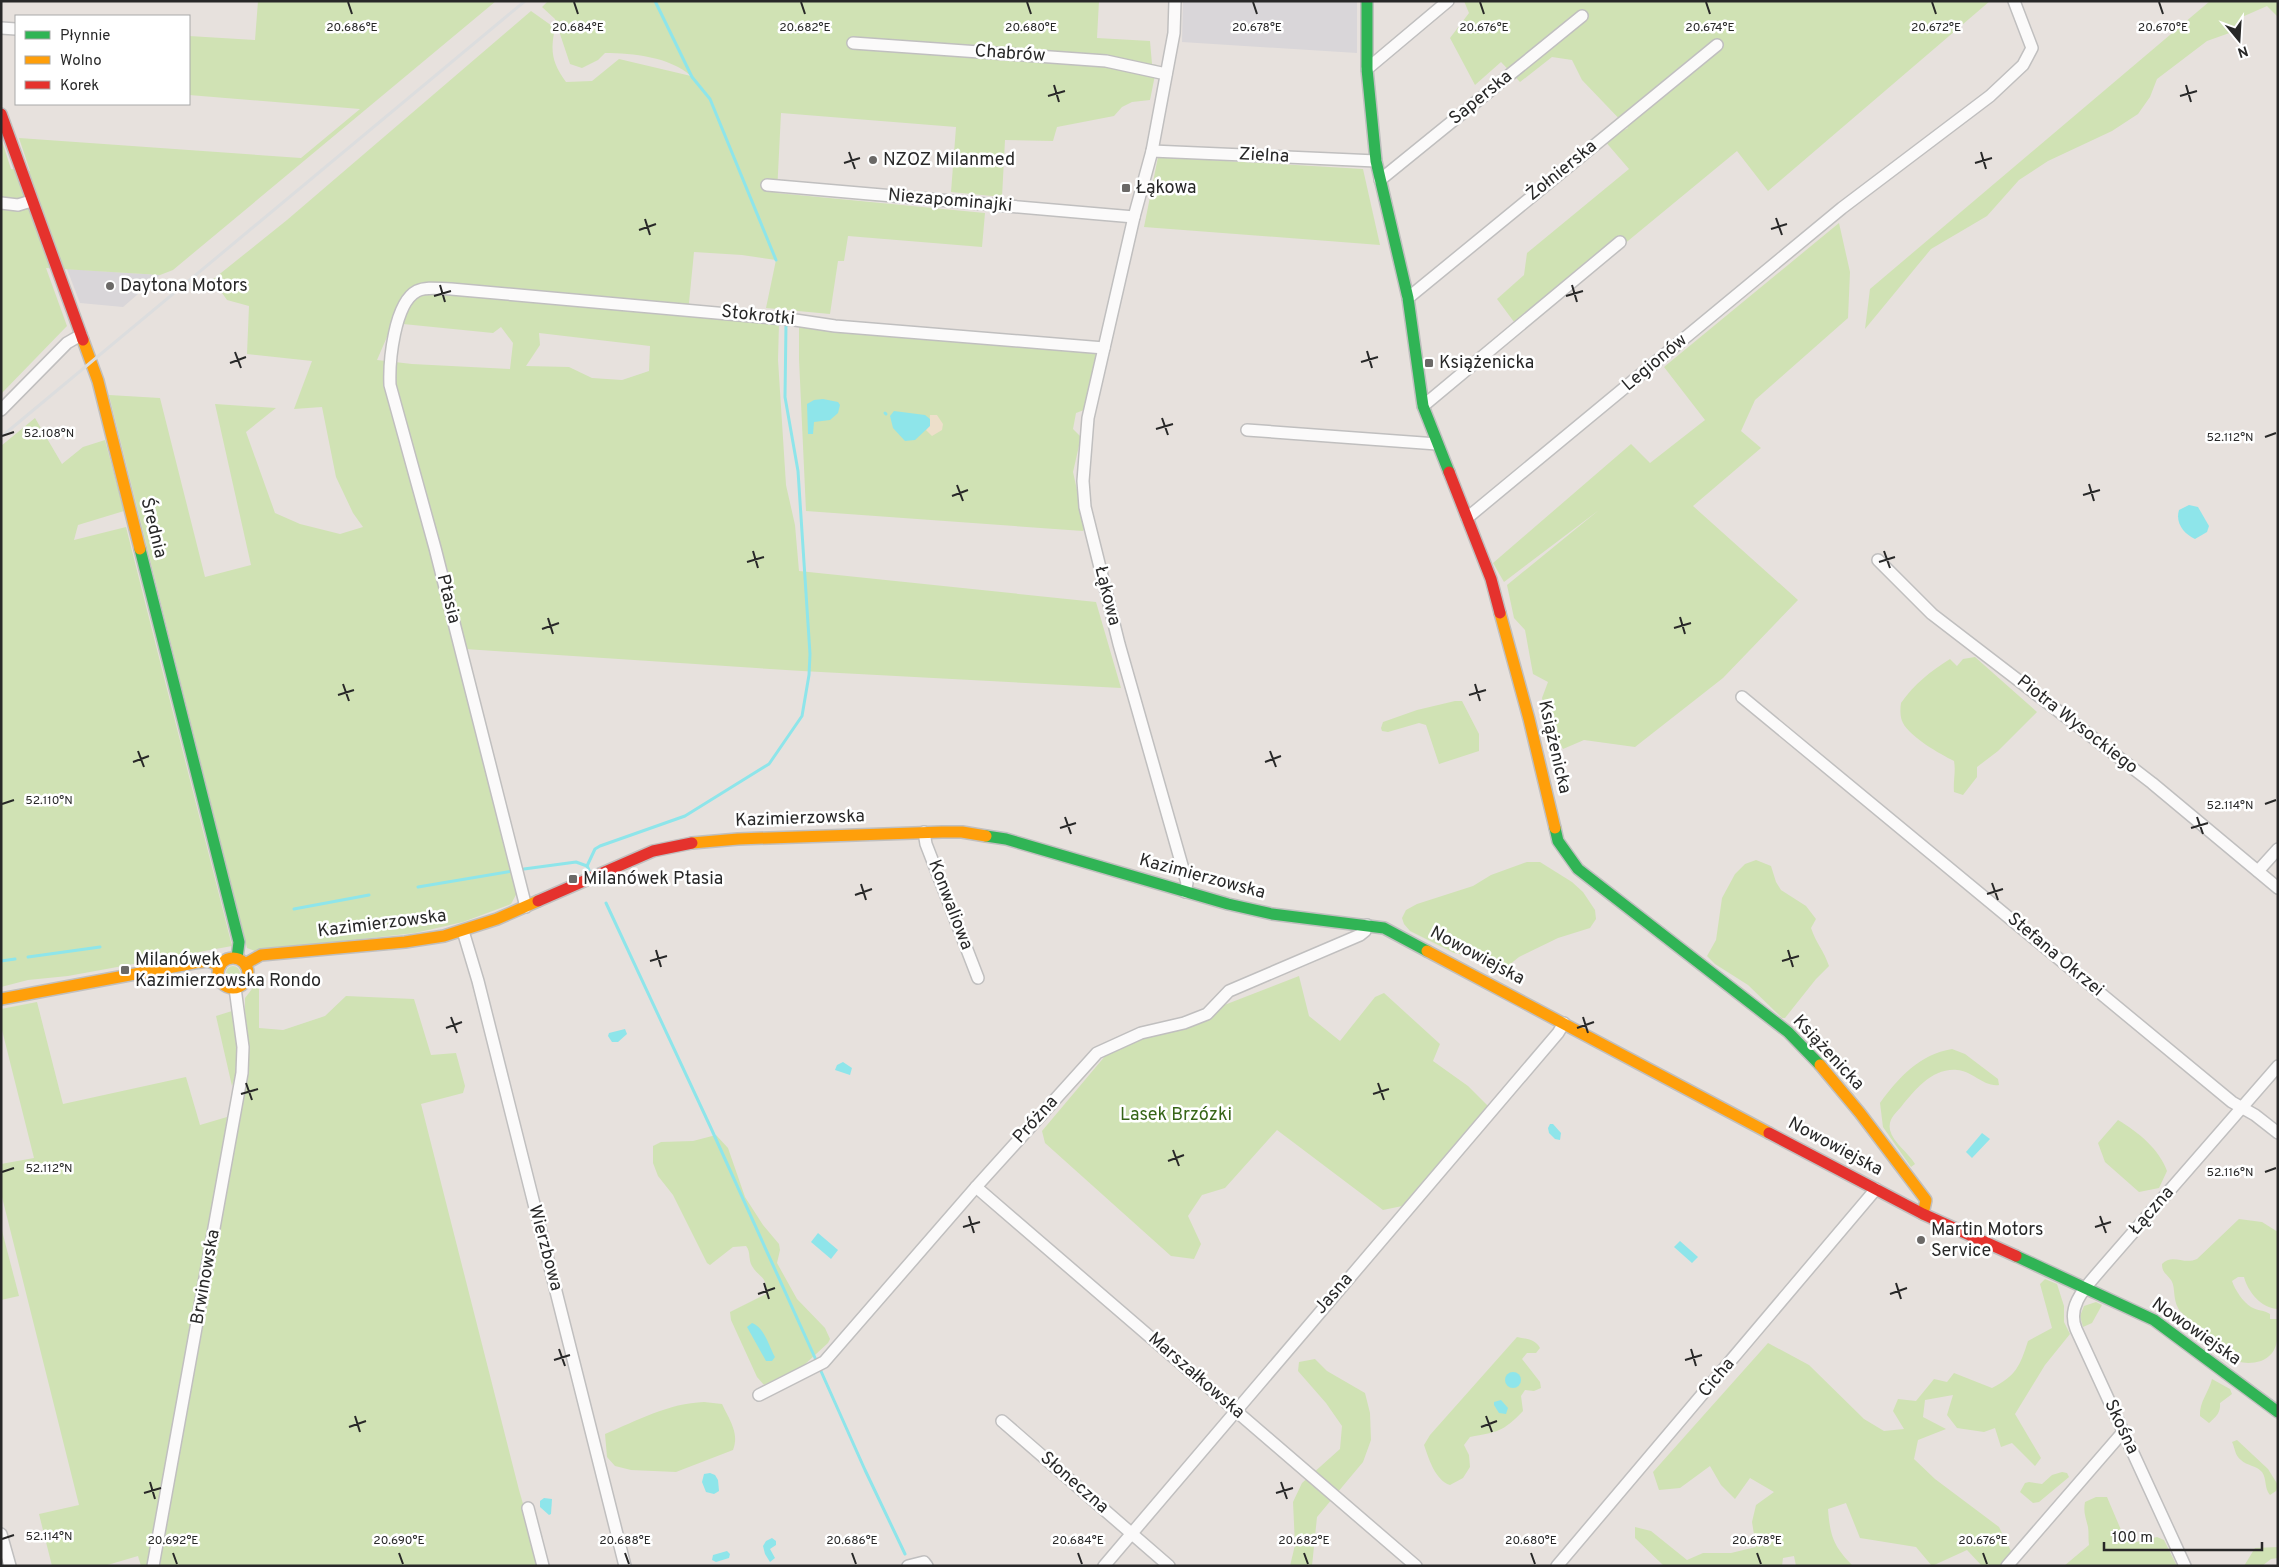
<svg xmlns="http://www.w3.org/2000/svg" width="2279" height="1567" viewBox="0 0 2279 1567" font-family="Overpass,sans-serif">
	<rect width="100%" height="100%" fill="#e7e1dd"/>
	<g fill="#d9d6d9">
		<path d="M1183,1H1357V53L1182,42Z"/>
		<path d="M67,269L160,275L123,307L80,303Z"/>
	</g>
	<g fill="#d0e2b4" fill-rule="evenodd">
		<path d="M258,1H496L173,270L160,275L46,268L67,326L1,394V138L11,169L30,171L19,138L301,158L360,109L189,95V36L255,40Z"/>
		<path d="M548,1H1099L1097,38L1150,41L1152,64L1157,65L1150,100L1132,102L1122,107L1114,116L1057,127L1053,141L1005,140L1002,197L951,192L956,127L781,113L777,193L985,213L982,247L848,236L844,261H838L830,314L766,308L776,260L742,255L694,252L689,303L691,315L779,323L778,360L786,485L795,525L799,571L1096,602L1121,688L802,671L465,649L518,891L511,904L463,922L415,933L255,951L247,948L109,395L160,398L205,577L251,565L215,404L276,408L246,432L275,513L300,524L340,534L363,527L353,513L336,477L322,407L294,409L312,361L247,354L249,306L227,300L220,290L206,285L287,220L531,11L555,28C550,51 552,63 566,82L592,81L619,59L691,76C670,57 633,53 605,53L598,60L582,68L570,64L555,19L542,7ZM393,323L493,333L501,327L513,343L510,369L412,364L377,360ZM539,333L650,346L649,371L622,380L592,378L569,367L526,366L540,345Z"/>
		<path d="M1464,1H1990L1768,191L1737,151L1520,330L1497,299L1524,275L1527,253L1629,169L1604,140L1628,128L1582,80L1572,60L1552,57L1520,82L1501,62L1475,85L1450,38L1469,13Z"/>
		<path d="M2210,1H2278V17L2267,6L2242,17L2235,31L2207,41L2157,79L2150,97L2138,114L2112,131L2048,161L2019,180L1987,216L1931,249L1865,329L1870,289Z"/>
		<path d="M1158,157L1363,169L1380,245L1144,227Z"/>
		<path d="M1839,223L1850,272L1848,318L1755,400L1741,431L1761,448L1693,506L1798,600L1723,678L1635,747L1584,740L1563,749L1548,721L1542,698L1548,682L1533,674L1525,630L1514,618L1507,585L1599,510L1504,582L1493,563L1631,444L1650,463L1705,420L1664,367Z"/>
		<path d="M799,327L1092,350L1096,355L1084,410L1076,413L1073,429L1081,437L1073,472L1085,526L1083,531L806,511L799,359Z"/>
		<path d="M35,418L62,464L83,447L105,440L124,511L78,525L74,540L126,527L232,946L68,976L28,980L1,987V446Z"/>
		<path d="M1975,657L2037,712L1998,751L1977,767V777L1963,795L1954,792C1953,781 1956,772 1954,761C1940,754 1910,737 1903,723C1900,717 1900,710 1901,703C1915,683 1930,672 1950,659L1957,666L1963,659Z"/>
		<path d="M1455,701H1462L1479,734V751L1439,764L1426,725L1419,723L1388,732L1382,731L1381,728L1383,722L1417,710Z"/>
		<path d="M1756,860L1771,866L1776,882L1781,890L1806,906L1816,919L1811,928C1816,943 1824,951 1829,966L1816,979L1785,1018H1782L1748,985L1715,964L1707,956L1716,940L1722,898L1735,874L1745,864Z"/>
		<path d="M1527,862H1540L1572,882L1583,892L1595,910L1596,919L1590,928L1558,938L1519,957L1503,970L1492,972L1471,956L1454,953L1410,931L1404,924L1402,918L1406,910L1417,904L1473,886L1491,875Z"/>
		<circle cx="233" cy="973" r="7"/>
		<path d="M1299,976L1309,1016L1340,1041L1375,997L1384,993L1440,1044L1433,1061L1468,1086L1490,1108L1407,1205L1383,1210L1277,1130L1225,1188L1202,1195L1188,1216L1201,1244L1194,1259L1171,1256L1045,1143L1042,1131L1111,1049Z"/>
		<path d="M259,980V1028L283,1030L325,1016L346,996L414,999L431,1055L456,1053L465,1086L463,1093L421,1104L519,1490L541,1566H158L167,1525L224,1194L246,1083L249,1046L245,1011V998Z"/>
		<path d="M37,1002L63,1104L186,1077L200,1125L227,1117L216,1195L149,1566H141L138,1556L104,1566H52L39,1514L79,1505L1,1193V1164L34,1158L1,1026V1009Z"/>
		<path d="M232,1011C235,1036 241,1063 232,1086L216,1016Z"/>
		<path d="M1952,1049L1965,1054L1998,1079L1999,1085C1983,1087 1973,1071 1957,1070C1932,1068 1915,1090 1901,1107C1895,1114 1888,1119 1890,1130C1893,1143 1909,1153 1915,1164L1911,1167L1883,1127L1880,1103C1898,1078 1920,1054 1952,1049Z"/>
		<path d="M2118,1120C2138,1132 2159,1149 2167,1171L2159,1188L2139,1192L2105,1162L2098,1143Z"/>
		<path d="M716,1135L728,1148L745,1197L763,1225L779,1244L780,1250L777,1263L797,1299L825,1328L830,1339L828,1343L803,1366L764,1385L757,1377L731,1320L730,1312L766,1294C767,1275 760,1279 752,1266C748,1259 751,1252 746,1246L733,1247L710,1265L707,1263L673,1195L658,1176L653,1163V1146L661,1142L693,1141Z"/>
		<path d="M2239,1219L2262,1222L2278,1232V1309C2261,1308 2248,1292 2244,1277H2238L2232,1281C2235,1290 2243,1302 2251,1307C2258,1311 2264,1310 2270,1314V1319H2278C2278,1338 2279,1354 2261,1361C2224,1372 2204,1333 2180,1311C2172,1300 2176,1287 2171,1280C2167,1274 2162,1273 2162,1264C2172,1253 2184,1265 2197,1259Z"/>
		<path d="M1,1227L19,1296L1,1300Z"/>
		<path d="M2045,1279L2057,1284L2064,1306V1322L2070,1334L2045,1365L2015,1414L2041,1458L2035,1466L2012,1443L2001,1447L1995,1428L1984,1432L1957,1428L1947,1415L1953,1395L1925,1400L1923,1417L1946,1429L1918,1440L1914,1459L1935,1479L1999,1527L2013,1555L2003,1566H1982L1967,1550L1932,1566L1916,1547L1860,1538L1846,1503L1828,1509C1830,1535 1833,1546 1853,1566H1796L1794,1556L1783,1558L1782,1566H1664L1635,1538V1527L1651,1531L1687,1560L1703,1553H1731L1756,1547L1752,1522L1756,1505L1774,1492L1750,1478L1735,1499L1721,1485L1710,1466L1680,1488L1659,1490L1653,1472L1768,1343L1809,1365L1864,1419L1884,1431L1904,1429L1893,1411L1898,1399L1916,1401L1934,1379L1947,1382L1954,1373L1992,1388C2016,1376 2020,1366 2028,1341L2052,1328L2040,1284Z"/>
		<path d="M2096,1302L2102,1305L2092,1323L2083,1327L2080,1316L2084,1306Z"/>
		<path d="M1517,1337C1526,1339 1535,1339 1540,1348L1536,1353H1527L1522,1359L1540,1382L1541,1388L1534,1391L1525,1390L1521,1396L1523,1411C1503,1432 1497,1432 1470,1437L1464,1445L1469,1455L1470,1467L1463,1478L1450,1485C1435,1480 1429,1459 1424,1445L1430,1435Z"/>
		<path d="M1315,1359L1327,1371L1365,1393L1370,1413L1371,1440L1363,1462L1317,1517L1312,1566H1290L1295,1545L1293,1502L1302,1483L1340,1449L1342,1426L1326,1403L1298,1371L1299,1362Z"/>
		<path d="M2212,1379L2230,1389L2232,1394L2220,1403C2221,1412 2216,1417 2209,1423L2200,1416C2199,1402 2209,1392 2212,1379Z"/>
		<path d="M704,1402L722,1404C729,1419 740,1434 733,1450L676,1472L631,1470L615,1466L607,1457L605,1434C636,1421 669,1403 704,1402Z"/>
		<path d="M2237,1440L2268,1469L2278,1485L2276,1491L2270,1495C2264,1488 2267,1479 2262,1472C2256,1465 2247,1466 2241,1460C2235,1456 2235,1448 2232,1442Z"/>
		<path d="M2062,1472L2067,1473L2069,1477L2039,1502L2033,1503L2020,1492L2025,1483L2029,1482L2042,1484L2052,1475Z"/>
		<path d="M2096,1497H2107L2124,1537L2132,1543L2157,1537L2164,1540L2177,1566H2064L2089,1545C2088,1539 2089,1533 2088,1527C2086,1518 2083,1513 2085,1502Z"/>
		<path d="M2278,1547V1558L2271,1559L2262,1566H2244L2255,1548Z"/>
	</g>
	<path fill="#eddfca" d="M930,415H937L943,424L942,430L932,436L926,430L929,426Z"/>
	<g fill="#8ee5ea">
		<path d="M823,399L838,402L840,405L838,413L830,420L814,422L813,434H808L807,404L814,400Z"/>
		<path d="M894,411L925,415L930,419V426L915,440L905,441L893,428L890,416Z"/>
		<path d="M2189,505L2198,507L2209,526L2207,532L2195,539C2184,534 2175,523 2179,510Z"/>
		<path d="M625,1029L627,1034L618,1042H612L608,1036L609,1033Z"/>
		<path d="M843,1062L852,1068L850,1075L835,1070L837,1065Z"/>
		<path d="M1550,1124H1553L1561,1133L1560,1140L1555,1139L1549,1133L1548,1128Z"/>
		<path d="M1982,1133L1990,1139L1972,1158L1966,1152Z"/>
		<path d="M818,1233L838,1250L831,1259L811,1242Z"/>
		<path d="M1680,1241L1698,1257L1692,1263L1674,1247Z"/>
		<path d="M752,1323C764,1327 769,1346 775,1357L772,1361H766L747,1327Z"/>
		<circle cx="1513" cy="1380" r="8"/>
		<path d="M1501,1400L1508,1408L1506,1414L1499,1413L1494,1405V1402Z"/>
		<path d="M710,1473L715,1475L718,1480L719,1491L714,1494L706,1492L702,1482L704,1474Z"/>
		<path d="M544,1498L552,1499L551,1514L549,1515L540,1507V1501Z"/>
		<path d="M772,1538L776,1541V1545L770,1549L775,1558L770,1562L765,1554L763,1546L766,1541Z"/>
		<path d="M727,1551L730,1554L729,1558L716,1562L712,1560L713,1555Z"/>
	</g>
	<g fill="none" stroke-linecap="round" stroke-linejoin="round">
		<g stroke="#8ee5ea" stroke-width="3">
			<path d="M655,1L692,77L710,99L776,260"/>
			<path d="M885,413L886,414"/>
			<path d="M524,869L576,862L587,866"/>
			<path d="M589,870L587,866L595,849L600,846L685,816L769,764L802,716L809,675L810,654L798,471L785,397L786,324"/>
			<path d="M418,887L513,871"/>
			<path d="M606,903L710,1126L816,1360"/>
			<path d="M294,909L369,895"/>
			<path d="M28,957L100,947"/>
			<path d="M1,961L15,959"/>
			<path d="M820,1369L865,1470L905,1554"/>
		</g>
		<g stroke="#c0bfbf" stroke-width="14">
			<g id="street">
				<path d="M1175,1L1174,33L1152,151L1134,217L1088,418L1083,481L1085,507L1119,644L1187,883L1185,892"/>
				<path d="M1,28L16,29"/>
				<path d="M853,43L1106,61L1166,74"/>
				<path d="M1367,69L1448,1"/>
				<path d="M1152,151L1376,161"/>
				<path d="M1380,180L1582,16"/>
				<path d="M767,185L1134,217"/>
				<path d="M1,203L18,205L31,201"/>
				<path d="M1408,298L1717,45"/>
				<path d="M1423,406L1620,242"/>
				<path d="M1,410L67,343L81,335"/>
				<path d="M1247,430L1437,444"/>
				<path d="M1467,518L1842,208L1990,96L2023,65L2032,48L2014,1"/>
				<path d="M1878,560L1932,614L2152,783L2278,888"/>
				<path d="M1742,697L2232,1102L2255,1115L2278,1133"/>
				<path d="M924,832L926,844L978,978"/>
				<path d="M2258,871L2278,849"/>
				<path d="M526,907L435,548L390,385C389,362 394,303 417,291C427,286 440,289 451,289L795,320L835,326L1104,348"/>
				<path d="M463,931L478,981L625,1566"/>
				<path d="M976,1187L1416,1566"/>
				<path d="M759,1395L824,1362L976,1187L1097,1053L1141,1033L1184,1023L1207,1014L1229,991L1360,935L1365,931L1367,925"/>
				<path d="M1002,1421L1169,1566"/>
				<path d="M528,1508L543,1566"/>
				<path d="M1,1534L10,1566"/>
				<path d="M153,1566L242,1073L243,1047L235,988"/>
				<path d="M908,1566L924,1562L927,1566"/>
				<path d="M1104,1566L1558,1033L1564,1023"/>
				<path d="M1557,1566L1876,1189"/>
				<path d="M2007,1566L2123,1432"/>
				<path d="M2185,1566L2076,1329C2066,1305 2087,1286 2102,1268L2278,1066"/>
			</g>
		</g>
		<g stroke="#c0bfbf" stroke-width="14">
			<g id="fast">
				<path d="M1367,1V69L1376,161L1408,298L1423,406L1449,472"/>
				<path d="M140,549L239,942L237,958"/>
				<path d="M1555,828L1558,841L1578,869L1788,1032L1820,1065"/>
				<path d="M986,836L1006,839L1228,904L1272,914L1384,928L1427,951"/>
				<path d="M2016,1256L2154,1320L2278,1412"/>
			</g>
		</g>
		<g stroke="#c0bfbf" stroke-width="14">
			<g id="slow">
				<path d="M83,340L98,381L140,549"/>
				<path d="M1500,613L1529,719L1555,828"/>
				<path d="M692,843L738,839L942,832H962L986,836"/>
				<path d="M1427,951L1769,1133"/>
				<circle cx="233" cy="973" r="15"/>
				<path d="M245,964L261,955L405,942L444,936L497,919L538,901"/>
				<path d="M1,999L194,963L208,961L220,966"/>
				<path d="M1820,1065L1860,1113L1926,1200L1923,1214"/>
			</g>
		</g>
		<g stroke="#c0bfbf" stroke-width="14">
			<g id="jam">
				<path d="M1,114L83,340"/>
				<path d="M1449,472L1491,579L1500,613"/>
				<path d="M538,901L653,851L692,843"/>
				<path d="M1769,1133L1923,1214L2016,1256"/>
			</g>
		</g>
		<use href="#street" stroke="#fbfafa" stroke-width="11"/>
		<use href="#fast" stroke="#30b455" stroke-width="11"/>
		<use href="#slow" stroke="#ff9f0a" stroke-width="11"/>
		<use href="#jam" stroke="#e5322d" stroke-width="11"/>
		<path stroke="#dcddde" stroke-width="3" d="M1,437L525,1"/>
	</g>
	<path fill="none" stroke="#282828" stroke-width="2" d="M348,2L352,14M574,2L578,14M801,2L805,14M1027,2L1031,14M1253,2L1257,14M1480,2L1484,14M1706,2L1710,14M1932,2L1936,14M2159,2L2163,14M1054,85L1059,102M2186,85L2191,102M1048,96L1065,91M2180,96L2197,91M849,152L855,169M1981,152L1986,169M844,163L860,158M1975,163L1992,158M1776,218L1782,235M645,219L650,235M1771,229L1787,224M639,230L656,224M440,285L445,302M1572,285L1577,302M434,296L451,291M1566,296L1583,291M1367,351L1372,368M235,352L241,368M1361,362L1378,357M230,363L246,357M1162,418L1168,435M1156,429L1173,424M2,436L14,432M2265,437L2276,433M2089,484L2094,501M957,485L963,501M2083,495L2100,490M952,496L968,490M753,551L758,568M1884,551L1890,568M747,562L764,557M1879,562L1895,557M1680,617L1685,634M548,618L553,634M1674,628L1691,623M542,629L559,623M343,684L349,701M1475,684L1480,701M338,695L354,690M1469,695L1486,690M138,751L144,767M1270,751L1276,767M133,762L149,756M1265,762L1281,756M2,804L14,800M2265,804L2276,800M1065,817L1071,834M2197,817L2203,834M1060,828L1076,823M2191,828L2208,823M1992,883L1998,900M861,884L866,900M1987,894L2003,889M855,895L872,889M656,950L661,967M1788,950L1793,967M650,961L667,956M1782,961L1799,956M451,1017L457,1033M1583,1017L1588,1033M446,1028L462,1022M1577,1028L1594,1022M246,1083L252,1100M1378,1083L1384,1100M241,1094L258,1089M1373,1094L1389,1089M1173,1150L1179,1166M1168,1161L1184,1155M2,1172L14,1168M2265,1172L2276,1168M969,1216L974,1233M2100,1216L2106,1233M963,1227L980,1222M2095,1227L2111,1222M764,1283L769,1299M1896,1283L1901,1299M758,1294L775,1288M1890,1294L1907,1288M559,1349L565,1366M1691,1349L1696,1366M554,1360L570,1355M1685,1360L1702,1355M355,1416L360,1432M1486,1416L1492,1432M349,1427L366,1421M1481,1427L1497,1421M150,1482L155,1499M1281,1482L1287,1499M144,1493L161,1488M1276,1493L1293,1488M2,1539L14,1535M173,1553L177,1564M399,1553L403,1564M625,1553L629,1564M852,1553L856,1564M1078,1553L1082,1564M1304,1553L1308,1564M1531,1553L1535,1564M1757,1553L1761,1564M1983,1553L1987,1564"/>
	<g fill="#6b6967" stroke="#fff" stroke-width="2">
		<circle cx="873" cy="160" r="5"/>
		<rect x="1121" y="183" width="10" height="10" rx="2.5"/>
		<circle cx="110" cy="286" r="5"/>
		<rect x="1424" y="358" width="10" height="10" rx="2.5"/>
		<rect x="568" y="874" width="10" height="10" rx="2.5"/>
		<rect x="120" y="965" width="10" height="10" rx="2.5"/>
		<circle cx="1921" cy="1240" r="5"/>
	</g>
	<g text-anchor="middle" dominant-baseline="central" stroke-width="5" stroke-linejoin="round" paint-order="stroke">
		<g font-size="18" fill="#282828" stroke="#fff">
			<text transform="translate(1010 54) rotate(4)">Chabrów</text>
			<text transform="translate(1481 98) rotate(-39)">Saperska</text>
			<text transform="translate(1264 156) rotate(3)">Zielna</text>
			<text transform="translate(1562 171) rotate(-39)">Żołnierska</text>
			<text transform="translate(950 201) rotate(5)">Niezapominajki</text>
			<text transform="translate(758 316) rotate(6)">Stokrotki</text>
			<text transform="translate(1655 363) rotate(-40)">Legionów</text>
			<text transform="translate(153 528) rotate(76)">Średnia</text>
			<text transform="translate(1107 596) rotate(76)">Łąkowa</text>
			<text transform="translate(448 599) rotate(76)">Ptasia</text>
			<text transform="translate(2077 725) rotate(38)">Piotra Wysockiego</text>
			<text transform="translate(1554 747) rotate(77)">Książenicka</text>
			<text transform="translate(800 819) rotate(-2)">Kazimierzowska</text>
			<text transform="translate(1202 877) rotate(15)">Kazimierzowska</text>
			<text transform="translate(950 905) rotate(69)">Konwaliowa</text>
			<text transform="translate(382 924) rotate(-7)">Kazimierzowska</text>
			<text transform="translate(2055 955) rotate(40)">Stefana Okrzei</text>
			<text transform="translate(1477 956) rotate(28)">Nowowiejska</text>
			<text transform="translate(1828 1053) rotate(47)">Książenicka</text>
			<text transform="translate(1036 1120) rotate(-48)">Próżna</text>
			<text transform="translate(1835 1147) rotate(28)">Nowowiejska</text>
			<text transform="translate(2152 1211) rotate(-49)">Łączna</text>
			<text transform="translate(545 1248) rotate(75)">Wierzbowa</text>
			<text transform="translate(206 1277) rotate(-80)">Brwinowska</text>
			<text transform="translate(1334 1294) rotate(-49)">Jasna</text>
			<text transform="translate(2196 1332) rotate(35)">Nowowiejska</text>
			<text transform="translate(1196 1376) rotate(41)">Marszałkowska</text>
			<text transform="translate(1717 1378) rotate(-50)">Cicha</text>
			<text transform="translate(2121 1427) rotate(65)">Skośna</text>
			<text transform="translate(1074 1483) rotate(41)">Słoneczna</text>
		</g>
		<g font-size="18" fill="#282828" stroke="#fff" text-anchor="start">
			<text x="883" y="160">NZOZ Milanmed</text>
			<text x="1136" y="188">Łąkowa</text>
			<text x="120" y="286">Daytona Motors</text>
			<text x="1439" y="363">Książenicka</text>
			<text x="583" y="879">Milanówek Ptasia</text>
			<text x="135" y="960">Milanówek<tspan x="135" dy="21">Kazimierzowska Rondo</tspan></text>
			<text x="1931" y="1230">Martin Motors<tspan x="1931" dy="21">Service</tspan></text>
		</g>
		<g font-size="18" fill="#376518" stroke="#fff">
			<text x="1176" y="1115">Lasek Brzózki</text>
		</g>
	</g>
	<g font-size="12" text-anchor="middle" fill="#282828" stroke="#fff" stroke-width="5" stroke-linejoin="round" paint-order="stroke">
		<text x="352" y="31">20.686°E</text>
		<text x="578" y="31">20.684°E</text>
		<text x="805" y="31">20.682°E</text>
		<text x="1031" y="31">20.680°E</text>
		<text x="1257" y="31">20.678°E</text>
		<text x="1484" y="31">20.676°E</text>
		<text x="1710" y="31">20.674°E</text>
		<text x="1936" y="31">20.672°E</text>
		<text x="2163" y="31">20.670°E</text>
		<text x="49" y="437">52.108°N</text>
		<text x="2230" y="441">52.112°N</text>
		<text x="49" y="804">52.110°N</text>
		<text x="2230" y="809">52.114°N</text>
		<text x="49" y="1172">52.112°N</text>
		<text x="2230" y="1176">52.116°N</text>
		<text x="49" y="1540">52.114°N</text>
		<text x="173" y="1544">20.692°E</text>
		<text x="399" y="1544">20.690°E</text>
		<text x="625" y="1544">20.688°E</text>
		<text x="852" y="1544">20.686°E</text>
		<text x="1078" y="1544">20.684°E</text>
		<text x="1304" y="1544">20.682°E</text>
		<text x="1531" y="1544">20.680°E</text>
		<text x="1757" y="1544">20.678°E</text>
		<text x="1983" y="1544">20.676°E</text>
	</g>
	<rect width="2279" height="1567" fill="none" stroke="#282828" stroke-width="5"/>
	<rect x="15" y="15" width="175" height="90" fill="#ffffff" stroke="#a9a9a9"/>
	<rect x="25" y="31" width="25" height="8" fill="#30b455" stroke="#a9a9a9"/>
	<text x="60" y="40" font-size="15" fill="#282828">Płynnie</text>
	<rect x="25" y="56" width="25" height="8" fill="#ff9f0a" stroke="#a9a9a9"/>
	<text x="60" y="65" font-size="15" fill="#282828">Wolno</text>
	<rect x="25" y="81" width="25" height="8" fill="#e5322d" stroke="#a9a9a9"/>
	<text x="60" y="90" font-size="15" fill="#282828">Korek</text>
	<g transform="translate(2239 40) rotate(162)" stroke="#ffffff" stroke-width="4" paint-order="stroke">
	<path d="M0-4L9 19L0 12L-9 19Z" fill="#282828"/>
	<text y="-8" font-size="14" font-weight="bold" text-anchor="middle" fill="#282828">N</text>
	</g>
	<path d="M2104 1542v8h158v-8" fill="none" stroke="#282828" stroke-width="2.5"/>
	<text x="2112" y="1542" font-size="15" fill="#282828" stroke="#ffffff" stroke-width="4" paint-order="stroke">100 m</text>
</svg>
